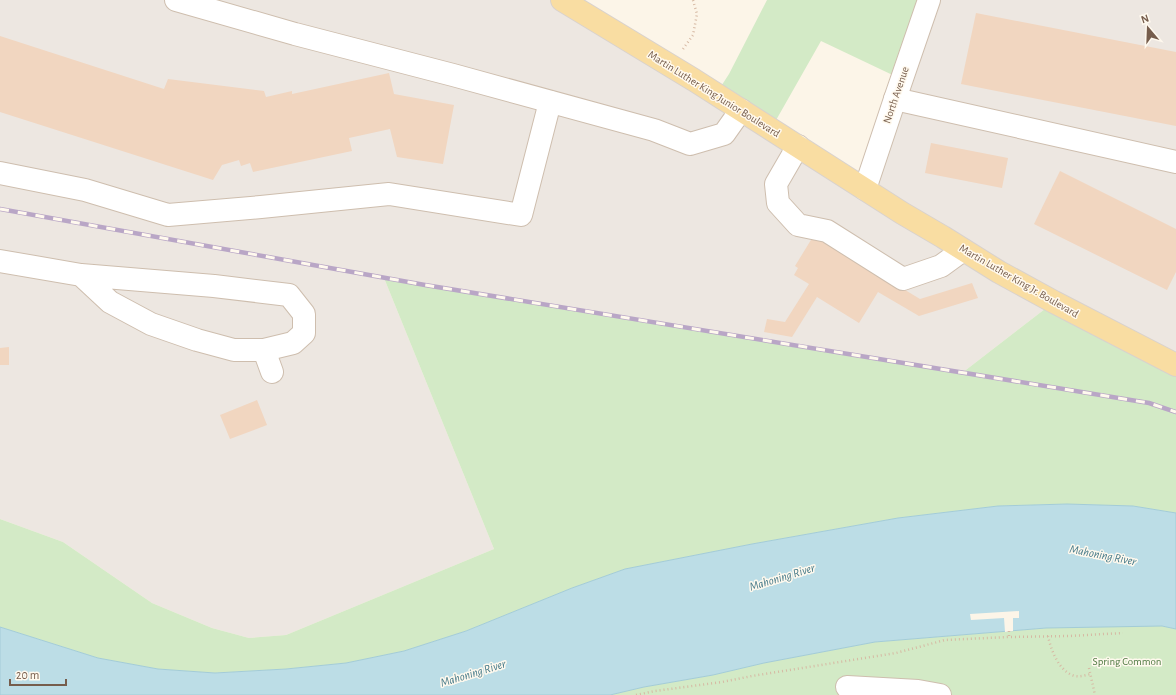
<svg xmlns="http://www.w3.org/2000/svg" width="1176" height="695" viewBox="0 0 1176 695" font-family="'Alegreya Sans',sans-serif">
	<rect width="100%" height="100%" fill="#fcf5e8"/>
	<path fill="#ede7e1" d="M0,0H562L865,189L929,0H1176V365L1054,302L962,373L384,278L494,549L286,635L249,638L212,628L152,603L63,542L0,519Z"/>
	<g fill="#d3eac6">
		<path d="M767,0H929L901,79L821,41L771,129L716,94L729,74Z"/>
		<path d="M384,278L962,373L1054,302L1176,365V513L1133,506L1067,504L998,506L898,518L752,544L625,569L572,588L466,631L404,651L346,663L286,669L215,673L158,669L98,658L0,627V519L63,542L152,603L212,628L249,638L286,635L494,549Z"/>
		<path d="M1102,626H1162L1176,629V695H610L644,687L713,675L764,663L875,642L1046,628Z"/>
	</g>
	<path fill="#bcdde6" stroke="#a3ccd7" d="M1067,504L1133,506L1176,513V629L1162,626L1046,628L875,642L764,663L713,675L644,687L610,695H0V627L98,658L158,669L215,673L286,669L346,663L404,651L466,631L572,588L625,569L752,544L898,518L998,506Z"/>
	<path fill="#fcf5e8" d="M1019,611V618H1013V631L1005,632L1004,618L971,620L970,614Z"/>
	<g fill="#f1d6c0">
		<path d="M976,13L1176,52V126L961,84Z"/>
		<path d="M0,36L164,89L168,79L264,91L266,97L292,91V94L389,73L394,94L454,105L443,164L397,157L390,129L349,138L352,151L253,172L250,163L241,166L239,160L222,165L213,180L0,112Z"/>
		<path d="M931,143L1008,158L1002,188L925,173Z"/>
		<path d="M1060,171L1176,229V272L1167,290L1034,224Z"/>
		<path d="M814,235L920,299L972,283L978,298L919,316L878,292L859,323L817,297L792,337L764,332L767,319L785,322L809,284L794,275L798,268L795,266Z"/>
		<path d="M9,347V365H0V348Z"/>
		<path d="M257,400L267,425L230,439L220,415Z"/>
	</g>
	<g fill="none" stroke-linecap="round" stroke-linejoin="round">
		<g stroke="#cebeae" stroke-width="24">
			<g id="minor">
				<path d="M176,0L295,34L453,75L654,130L690,144L724,134L741,110"/>
				<path d="M895,99L1176,162"/>
				<path d="M798,146L776,184L778,203L798,225L827,231L903,279L941,266L963,250"/>
				<path d="M0,173L85,190L168,215L261,207L389,194L521,215L550,102"/>
				<path d="M865,189L895,99L929,0"/>
				<path d="M0,261L81,275L214,286L289,295L304,314V333L293,343L264,350H234L197,340L151,324L110,302L81,275"/>
				<path d="M264,350L272,372"/>
				<path d="M847,687L918,691L940,695"/>
			</g>
		</g>
		<g stroke="#d9d2cd" stroke-width="24">
			<path id="major" d="M562,0L694,80L902,213L943,237L999,272L1054,302L1176,365"/>
		</g>
		<g stroke="#d6b9a3" stroke-width="2.5" stroke-dasharray="1 3" stroke-linecap="butt">
			<path d="M683,49L693,35L697,14L693,0"/>
			<path d="M1009,631V637L1069,636L1123,633"/>
			<path d="M1048,636C1051,650 1059,672 1075,676C1081,677 1086,675 1091,674"/>
			<path d="M1089,668L1095,695"/>
			<path d="M636,695L655,691L722,682L752,676L896,653L945,640L1009,637"/>
		</g>
		<use href="#minor" stroke="#fff" stroke-width="22"/>
		<use href="#major" stroke="#f9dda2" stroke-width="22"/>
		<g stroke="#b9a6c6" stroke-width="4.5">
			<path id="rail" d="M0,209L425,285L1149,403L1176,412"/>
		</g>
		<use href="#rail" stroke="#fff9ee" stroke-width="3" stroke-dasharray="9" stroke-linecap="butt"/>
	</g>
	<g text-anchor="middle" dominant-baseline="central" stroke-width="3" stroke-linejoin="round" paint-order="stroke">
		<g font-size="11" fill="#765d4c" stroke="#fff9ee">
			<text transform="translate(714 94) rotate(32)">Martin Luther King Junior Boulevard</text>
			<text transform="translate(896 95) rotate(-71)">North Avenue</text>
			<text transform="translate(1019 281) rotate(30)">Martin Luther King Jr. Boulevard</text>
		</g>
		<g font-size="11" fill="#517b44" stroke="#fff9ee">
			<text x="1127" y="661">Spring Common</text>
		</g>
		<g font-size="12" font-style="italic" fill="#467a89" stroke="#fff9ee">
			<text transform="translate(1103 555) rotate(11)">Mahoning River</text>
			<text transform="translate(782 577) rotate(-17)">Mahoning River</text>
			<text transform="translate(473 673) rotate(-17)">Mahoning River</text>
		</g>
	</g>
	<g transform="translate(1148 28) rotate(341)" stroke="#fff9ee" stroke-width="3" paint-order="stroke">
	<path d="M0-3L7 15L0 10L-7 15Z" fill="#765d4c"/>
	<text y="-6" font-size="11" font-weight="bold" text-anchor="middle" fill="#765d4c">N</text>
	</g>
	<path d="M10 679v6h56v-6" fill="none" stroke="#765d4c" stroke-width="2"/>
	<text x="16" y="679" font-size="12" fill="#765d4c" stroke="#fff9ee" stroke-width="3" paint-order="stroke">20 m</text>
</svg>
